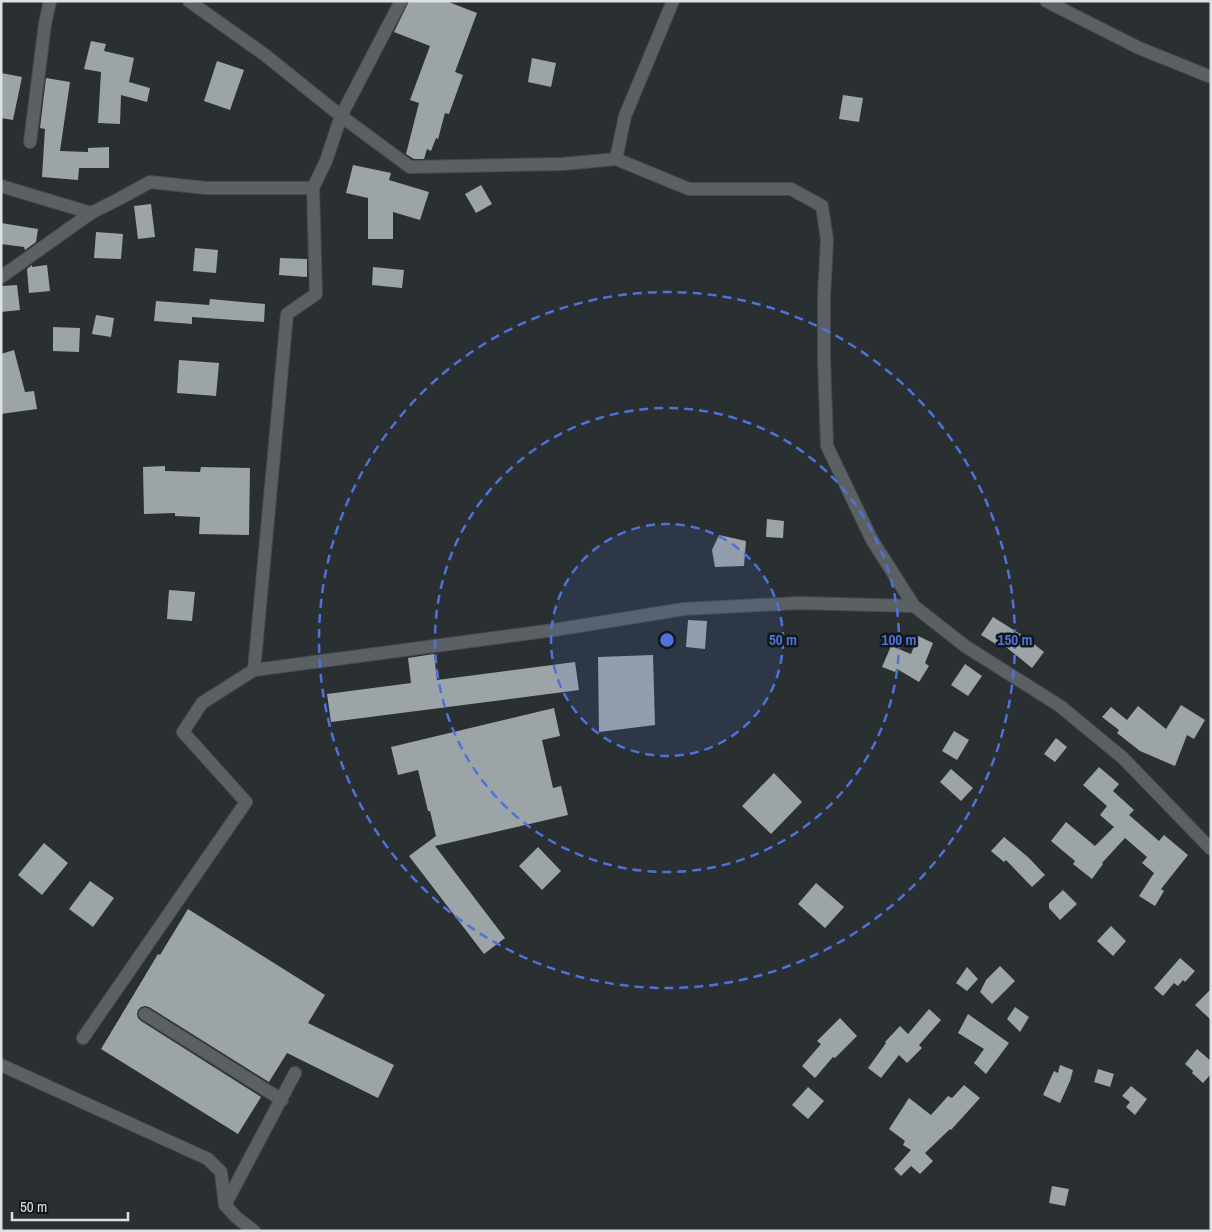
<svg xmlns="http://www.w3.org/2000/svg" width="1212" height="1232" viewBox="0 0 1212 1232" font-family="'Archivo Narrow',sans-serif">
	<rect width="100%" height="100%" fill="#2a2f32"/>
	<g fill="#9da4a8">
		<path d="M409,1H446L477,13L455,72L463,75L449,114L445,113L438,139L436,138L431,151L427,149L424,159H414L406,154L419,103L410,100L430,46L394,32Z"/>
		<path d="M91,41L106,44L104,51L134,58L129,82L150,88L147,102L121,95L120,124L98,123L101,72L84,69Z"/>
		<path d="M532,58L556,63L551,87L528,82Z"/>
		<path d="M217,61L244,70L230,110L204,101Z"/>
		<path d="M1,73L22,77L13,120L1,118Z"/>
		<path d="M46,78L70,82L60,151L88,152V148L109,147V168H79L78,180L42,177L45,129L40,128Z"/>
		<path d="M843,95L863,98L859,122L839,119Z"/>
		<path d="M353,165L391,173L389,180L429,192L420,220L393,212V239H368V198L346,193Z"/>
		<path d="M481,185L492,204L476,213L465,194Z"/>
		<path d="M151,204L155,237L138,239L134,206Z"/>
		<path d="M1,223L38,229L36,242L25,250L24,247L1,244Z"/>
		<path d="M96,232L123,234L121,259L94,258Z"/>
		<path d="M195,248L218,250L216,273L193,271Z"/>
		<path d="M280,258L307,259V277L279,275Z"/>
		<path d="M32,265V267L47,265L50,291L29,293L27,269Z"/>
		<path d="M373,267L404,270L402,288L372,285Z"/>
		<path d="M17,285L20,310L1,312V286Z"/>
		<path d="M210,299L265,304L264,322L192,317V324L154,321L156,301L209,305Z"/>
		<path d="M96,315L114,318L111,337L92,334Z"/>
		<path d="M53,327L80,328L79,352L53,351Z"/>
		<path d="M14,350L25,392L34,391L37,409L1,414V354Z"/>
		<path d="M179,360L219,363L216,396L177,393Z"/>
		<path d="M165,466V471L200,472L201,467L250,468L249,535L199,534L200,517L175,516V513L144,514L143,467Z"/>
		<path d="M767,519L784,521L783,538L766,537Z"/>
		<path d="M719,535L746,541L744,566L715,567L712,550Z"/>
		<path d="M169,590L195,592L192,621L167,619Z"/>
		<path d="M993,617L1025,637L1044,652L1032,668L1001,643L999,646L981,635Z"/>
		<path d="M688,620L707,621L705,649L686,647Z"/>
		<path d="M918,636L933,643L925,663L929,666L919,682L897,669L895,672L882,667L891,646L911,654Z"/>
		<path d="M434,654L437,680L575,662L579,690L331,722L327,694L411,683L408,658Z"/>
		<path d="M653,655L655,725L599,732L598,657Z"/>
		<path d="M965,664L982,676L968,696L951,685Z"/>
		<path d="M1181,705L1205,720L1194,739L1187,735L1175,766L1140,751L1117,733L1119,730L1102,717L1111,707L1127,720L1138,706L1166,729Z"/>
		<path d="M554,708L560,736L542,740L553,788L561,786L568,815L435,846L505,938L484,954L409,856L436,836L430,811H428L418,770L398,775L391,747Z"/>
		<path d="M954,731L969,740L957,760L942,751Z"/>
		<path d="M1056,738L1067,747L1055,762L1044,754Z"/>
		<path d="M1099,767L1119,784L1113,791L1134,810L1129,815L1159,841L1164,835L1188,855L1161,889L1164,891L1155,906L1139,896L1154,873L1142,863L1147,857L1125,838L1102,863L1103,864L1092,879L1073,864L1075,861L1051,841L1066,822L1095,846L1114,827L1100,815L1107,806L1083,785Z"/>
		<path d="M951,769L973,788L961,801L940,782Z"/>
		<path d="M774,773L802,802L771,834L742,806Z"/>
		<path d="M1004,837L1029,858L1045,875L1032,887L1006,860L1004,862L991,851Z"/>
		<path d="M44,843L68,863L42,895L18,875Z"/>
		<path d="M538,847L561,871L542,890L519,866Z"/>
		<path d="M90,881L114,898L93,927L69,909Z"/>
		<path d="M816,883L844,907L825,928L798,904Z"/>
		<path d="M1063,890L1077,904L1060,920L1049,908V903Z"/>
		<path d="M188,909L325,995L308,1023L394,1065L378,1098L287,1053L269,1082L149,1007L145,1006L141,1007L138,1010L137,1014L138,1018L141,1021L261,1097L238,1134L101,1049L158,954L160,955Z"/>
		<path d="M1111,926L1126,941L1113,956L1097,941Z"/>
		<path d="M1180,958L1195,971L1185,982L1183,980L1178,986L1174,983L1163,996L1154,988Z"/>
		<path d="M1000,966L1015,981L992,1004L980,992L986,980Z"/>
		<path d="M967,967L978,979L967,991L956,983Z"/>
		<path d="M1211,989V1020L1195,1005Z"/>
		<path d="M1015,1007L1029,1017L1020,1032L1007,1019Z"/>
		<path d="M929,1009L941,1020L919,1045L922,1048L907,1063L899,1055L881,1078L868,1068L886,1043L885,1042L900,1026L908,1034Z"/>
		<path d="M968,1014L1009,1043L986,1074L974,1063L984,1049L958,1033Z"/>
		<path d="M840,1018L857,1036L835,1058L833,1057L815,1078L802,1066L821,1044L817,1041Z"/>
		<path d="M1197,1049L1211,1061V1074L1203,1083L1192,1073L1193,1071L1185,1064Z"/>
		<path d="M1060,1065L1073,1070L1070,1081L1060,1103L1043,1095L1054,1071L1058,1073Z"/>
		<path d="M1098,1069L1114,1074L1110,1087L1094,1082Z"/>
		<path d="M964,1085L980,1098L951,1130L950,1129L925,1153L933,1161L920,1174L911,1166L901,1176L894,1169L911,1150L903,1145L905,1141L889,1129L909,1098L931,1115L948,1096L952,1098Z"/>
		<path d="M1131,1086L1147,1099L1135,1115L1126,1107L1130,1102L1122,1096Z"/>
		<path d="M808,1087L824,1101L808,1119L792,1105Z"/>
		<path d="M1052,1186L1069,1189L1065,1206L1049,1203Z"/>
	</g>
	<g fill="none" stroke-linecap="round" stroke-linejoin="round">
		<g stroke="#474c4e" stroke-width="14">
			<g id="minor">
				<path d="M189,1L265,55L341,116L410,167L563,164L616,159L689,189H791L822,206L827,240L824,296V359L827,446L872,540L914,606L965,646L1060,706L1123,758L1211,849"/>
				<path d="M1046,1L1139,48L1211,77"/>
				<path d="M30,142L45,24L50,1"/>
				<path d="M616,159L625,116L673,1"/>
				<path d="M1,186L91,213L117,200L150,182L206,188H313L326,161L341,116L401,1"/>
				<path d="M1,277L91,213"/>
				<path d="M254,670L554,630L684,609L799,603L914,606"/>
				<path d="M145,1014L282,1100"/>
				<path d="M83,1038L246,802L183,732L202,703L254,670L287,314L316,294L313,188"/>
				<path d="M1,1065L208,1159L221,1172L225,1205L236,1217L254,1231"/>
				<path d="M225,1205L295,1073"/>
			</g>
		</g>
		<use href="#minor" stroke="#5a6064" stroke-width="12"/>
	</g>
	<circle cx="667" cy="640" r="116" fill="#4d73db" fill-opacity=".12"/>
	<g fill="none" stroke="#4d73db" stroke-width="2.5" stroke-dasharray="9 6">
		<circle cx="667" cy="640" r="116"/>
		<circle cx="667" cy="640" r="232"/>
		<circle cx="667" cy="640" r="348"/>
	</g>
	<circle cx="667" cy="640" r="8" fill="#4d73db" stroke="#141718" stroke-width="2.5"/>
	<g font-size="15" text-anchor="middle" font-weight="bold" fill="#4d73db" stroke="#141718" stroke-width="5" stroke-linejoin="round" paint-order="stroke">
		<text x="783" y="645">50 m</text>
		<text x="899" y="645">100 m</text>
		<text x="1015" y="645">150 m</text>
	</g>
	<rect width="1212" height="1232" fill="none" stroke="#dde1e3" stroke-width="5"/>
	<path d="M12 1212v8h116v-8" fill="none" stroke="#dde1e3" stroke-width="2.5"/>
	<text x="20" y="1212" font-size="15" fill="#dde1e3" stroke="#141718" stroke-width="4" paint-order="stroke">50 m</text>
</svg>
